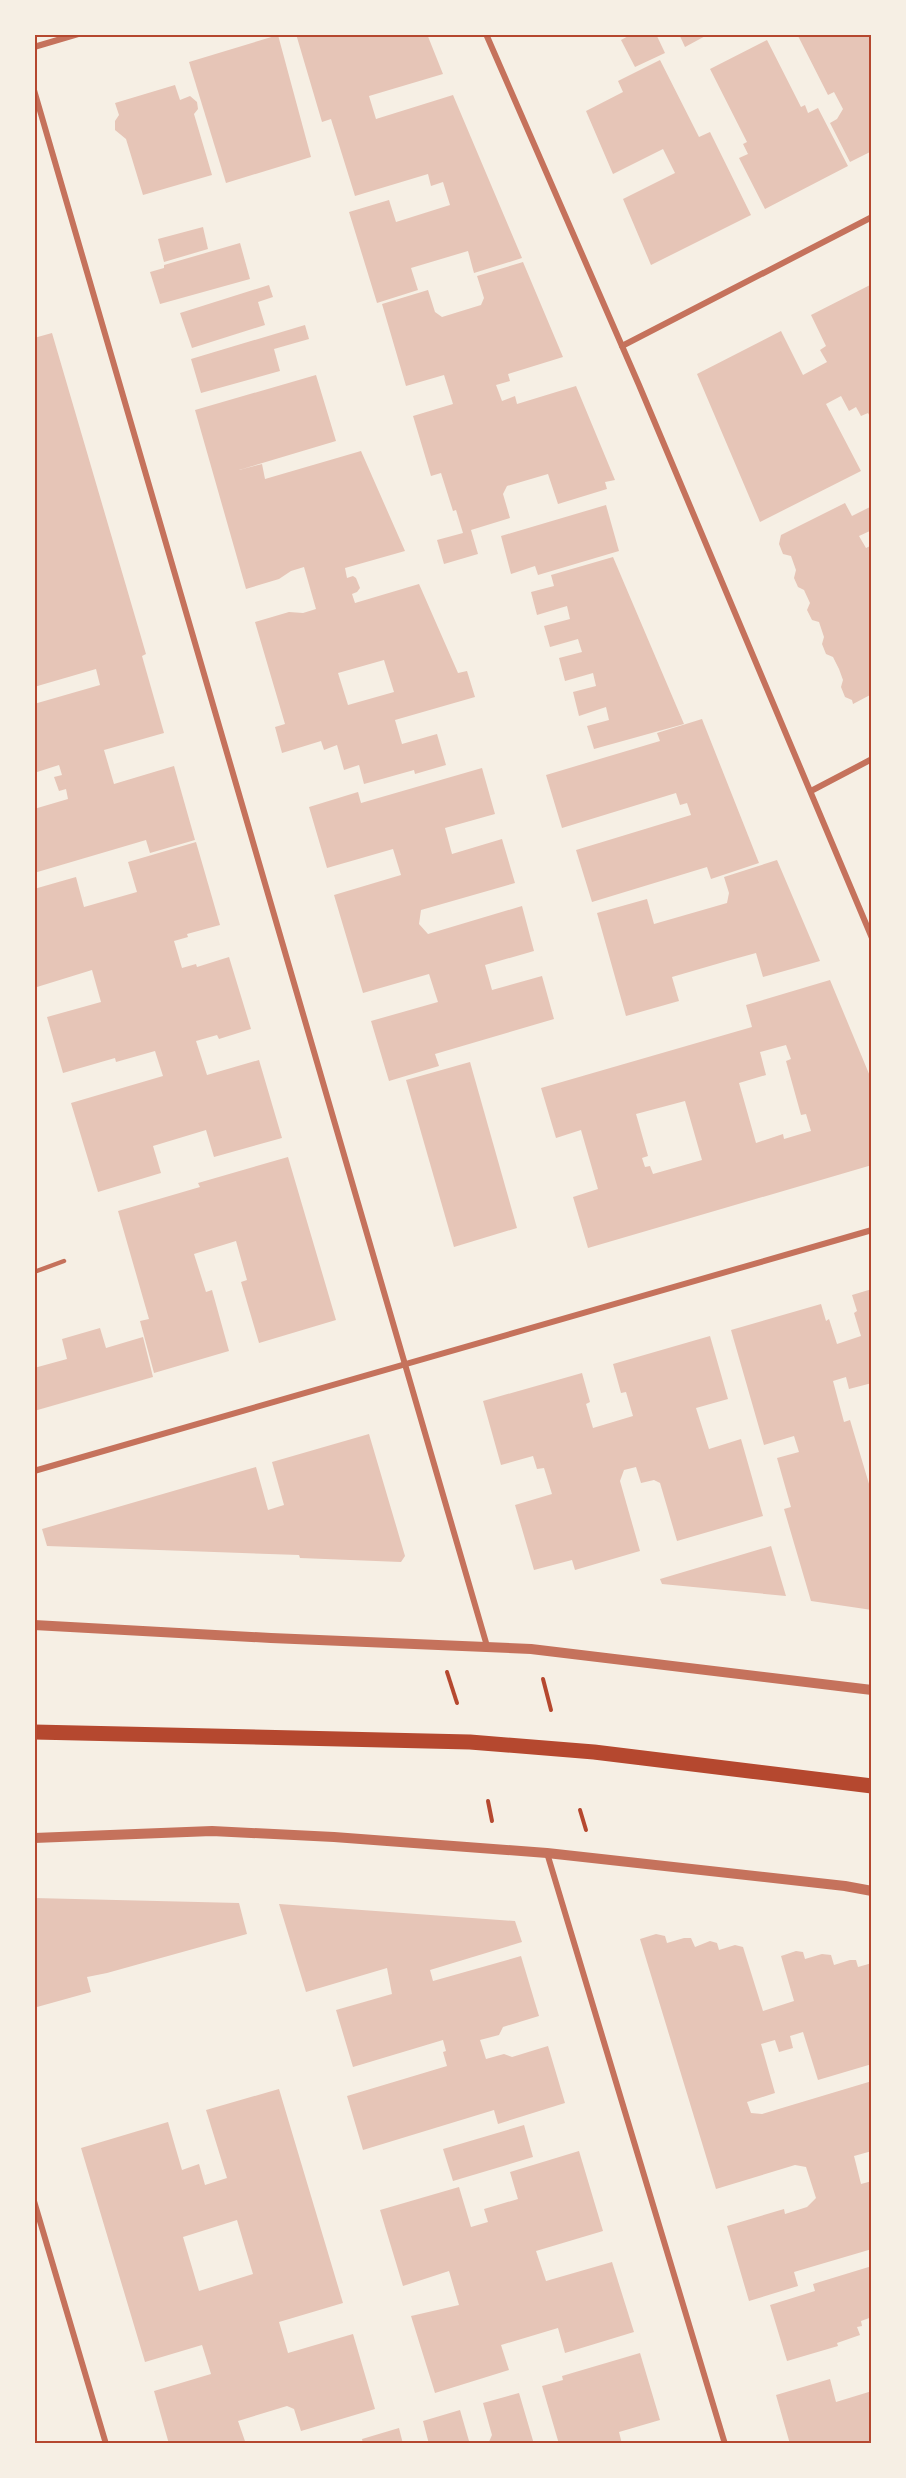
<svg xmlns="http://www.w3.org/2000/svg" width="906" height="2478" viewBox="0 0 906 2478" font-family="'Space Grotesk',sans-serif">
	<rect width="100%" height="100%" fill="#f6efe4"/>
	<g fill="#e6c5b7" fill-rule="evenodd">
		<path d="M296,34H427L443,74L369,96L376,119L453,95L522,258L474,273L468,251L411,268L418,290L377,303L349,212L389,200L396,222L450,205L443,182L431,186L428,174L355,196L331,119L322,122Z"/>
		<path d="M632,34H656L665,53L635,67L621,40Z"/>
		<path d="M679,34H709L685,47Z"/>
		<path d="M797,34H872L869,45L872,50V151L850,162L830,123L837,119L843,109L834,92L828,95Z"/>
		<path d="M278,35L311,157L226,183L189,62Z"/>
		<path d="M767,40L801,107L805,105L808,113L818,108L848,166L765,209L739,158L748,154L743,144L747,142L710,69Z"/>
		<path d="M660,60L699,137L710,132L751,215L651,265L623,199L675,173L663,149L613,174L586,111L623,92L618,81Z"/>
		<path d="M175,85L180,100L190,96L197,102L198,109L194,114L212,175L143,195L126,139L115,130V121L119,115L115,103Z"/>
		<path d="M203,227L208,249L164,262L158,239Z"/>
		<path d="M240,243L250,279L160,304L150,272L164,268V265Z"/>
		<path d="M523,262L563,357L508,374L510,381L496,385L502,401L515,396L517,404L576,386L615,480L605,482L607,489L558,504L548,474L507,486L503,494L510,518L471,530L478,554L444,564L437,540L463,533L456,510L453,511L441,473L431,476L413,416L453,404L444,375L406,386L382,304L428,290L435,312L442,317L481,305L484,298L477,276Z"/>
		<path d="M872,284V420L868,413L861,416L856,407L849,411L841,396L826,404L861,471L760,522L697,374L781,331L803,375L827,362L820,350L826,346L811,315Z"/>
		<path d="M269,285L273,297L258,302L265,325L192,348L180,313Z"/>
		<path d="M305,325L309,339L274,349L280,371L201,393L191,359Z"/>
		<path d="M52,333L146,654L142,656L164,733L104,750L114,784L174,766L195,840L150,853L146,840L34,873V809L68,799L66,789L59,791L54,777L62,775L59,765L34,773V704L100,685L96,669L34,687V338Z"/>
		<path d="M316,375L336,441L239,470L262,464L265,479L361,451L405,551L345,568L347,578L353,576L356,578L360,588L357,592L352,594L355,603L419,584L458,673L467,671L475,697L395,720L402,744L437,734L446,765L415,774L414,770L364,784L359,765L344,770L337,745L324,750L321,741L282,753L275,727L285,724L255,622L289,612L303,613L316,609L304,567L291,571L279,579L246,589L195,410ZM384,660L394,692L348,705L338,673Z"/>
		<path d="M845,503L852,516L872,506V530L859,536L866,548L872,545V694L853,704L852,700L845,697L841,687L843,680L839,669L833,657L826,654L822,644L824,637L819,622L812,620L807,610L810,603L804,590L798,587L794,578L796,570L791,556L783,554L779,544L781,535Z"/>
		<path d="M606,505L619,551L538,575L535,566L511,574L501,536Z"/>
		<path d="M613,557L684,724L594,749L587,726L609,720L606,707L579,716L573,692L596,686L593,673L565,681L559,658L582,652L578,639L550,647L544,626L570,619L567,606L537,615L531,592L554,586L551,575Z"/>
		<path d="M702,719L759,863L711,879L707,867L592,902L576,850L691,815L687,803L680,805L676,793L562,828L546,775L660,741L657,733Z"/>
		<path d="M482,768L495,814L445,828L452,854L502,839L515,883L421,910L419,924L428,934L522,906L534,951L485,965L492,990L542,976L554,1019L435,1054L439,1066L389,1081L371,1021L438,1002L429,974L363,993L334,895L401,875L393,849L327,868L309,807L358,792L361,803Z"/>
		<path d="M196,842L220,925L187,934L188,937L174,941L182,968L196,964L197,967L229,957L251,1029L219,1039L217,1035L196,1041L207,1075L259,1060L282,1138L214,1157L206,1130L153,1146L161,1173L98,1192L71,1103L163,1076L155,1051L116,1062L115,1058L63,1073L47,1017L101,1002L92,970L37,987L34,977V889L76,877L84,907L137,892L128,862Z"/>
		<path d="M777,860L820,961L763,977L756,953L727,961L672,977L679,1001L626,1016L597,913L647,899L654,924L727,903L729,893L724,877Z"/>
		<path d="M830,980L872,1081V1165L588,1248L573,1197L598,1189L581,1130L556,1138L541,1088L752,1027L746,1005ZM786,1045L791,1059L786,1061L801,1115L806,1114L811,1131L784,1139L783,1134L756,1143L739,1083L766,1075L760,1052ZM685,1101L702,1160L653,1174L650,1166L645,1167L642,1158L648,1156L636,1114Z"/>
		<path d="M470,1062L517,1228L454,1247L406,1080Z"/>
		<path d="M288,1157L336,1320L259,1343L241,1282L247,1280L236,1241L194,1254L206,1292L212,1290L229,1351L154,1373L140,1321L149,1319L118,1211L200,1187L198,1183Z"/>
		<path d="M872,1289V1383L849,1389L846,1377L833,1381L844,1422L850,1420L872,1494V1610L811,1601L784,1509L791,1507L777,1458L799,1452L794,1436L764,1445L731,1330L821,1304L826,1321L829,1319L837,1344L861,1336L854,1313L857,1311L852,1295Z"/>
		<path d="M100,1328L106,1348L143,1337L153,1377L34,1411V1368L67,1359L62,1339Z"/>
		<path d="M710,1336L728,1399L696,1408L709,1449L741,1439L763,1516L677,1541L660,1483L654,1480L641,1483L636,1467L624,1470L620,1481L640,1551L575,1570L572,1560L534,1570L515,1505L552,1494L544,1468L537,1469L533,1456L501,1465L483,1401L582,1373L590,1402L586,1404L593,1428L633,1416L626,1392L621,1393L613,1364Z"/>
		<path d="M369,1434L405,1556L401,1562L300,1558L299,1555L47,1546L42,1529L256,1467L268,1510L284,1505L272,1462Z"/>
		<path d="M771,1546L786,1596L662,1584L660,1579Z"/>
		<path d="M34,1898L239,1903L247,1934L107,1973L87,1977L91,1992L37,2007L34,1998Z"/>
		<path d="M279,1904L515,1921L522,1942L430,1970L433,1981L521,1956L539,2016L503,2027L499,2035L480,2040L486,2059L504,2054L512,2057L548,2046L565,2103L498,2124L494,2110L363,2150L347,2096L447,2066L443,2052L446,2051L443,2040L353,2067L336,2010L392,1994L387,1968L306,1992Z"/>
		<path d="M656,1934L665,1936L667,1943L684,1938H691L695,1947L710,1941L717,1943L719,1950L735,1945L743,1947L763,2011L794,2001L781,1956L796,1951L803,1952L805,1959L822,1954L831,1955L834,1965L850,1960H856L858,1967L872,1963V2064L818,2080L803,2032L790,2036L793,2048L779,2052L775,2040L761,2044L775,2093L747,2102L751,2113L762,2114L872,2081V2151L854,2156L861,2184L872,2181V2249L794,2272L798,2286L749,2301L727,2226L784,2209L785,2214L807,2207L816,2198L806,2167L795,2165L716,2189L640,1939Z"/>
		<path d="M279,2089L343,2303L279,2322L288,2353L353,2334L375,2409L301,2431L294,2409L287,2406L238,2421L246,2444H169L154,2391L211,2374L202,2345L145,2362L81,2148L168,2122L182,2170L199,2164L205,2185L227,2178L206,2110ZM237,2220L253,2274L199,2291L183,2237Z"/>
		<path d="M524,2125L533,2157L453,2181L443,2149Z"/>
		<path d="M579,2151L603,2231L536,2251L546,2281L612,2262L634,2332L565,2353L558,2328L501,2345L509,2370L435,2393L411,2316L459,2305L449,2271L403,2286L380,2210L459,2187L471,2227L488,2222L484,2209L518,2199L510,2172Z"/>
		<path d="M872,2266V2317L861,2321L862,2326L857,2327L860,2335L837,2343L838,2346L787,2361L770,2305L815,2291L813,2284Z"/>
		<path d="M640,2353L660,2420L619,2432L622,2444H559L542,2386L563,2380L562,2376Z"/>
		<path d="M830,2379L836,2402L872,2391V2444H790L776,2395Z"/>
		<path d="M519,2393L534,2444H488L492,2435L483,2403Z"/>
		<path d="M460,2410L469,2441L471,2444H429L423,2421Z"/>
		<path d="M399,2428L403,2444H363L362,2439Z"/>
	</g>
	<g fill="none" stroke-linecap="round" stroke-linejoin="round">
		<g stroke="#b5482f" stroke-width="4">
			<path d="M447,1672L457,1703"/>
			<path d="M543,1679L551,1710"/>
			<path d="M488,1801L492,1821"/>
			<path d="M580,1810L586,1830"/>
		</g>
		<path stroke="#c5725c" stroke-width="4.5" d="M34,1272L64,1261"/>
		<g stroke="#c5725c" stroke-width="6">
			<path d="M486,34L639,385L872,938"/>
			<path d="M34,47L78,34"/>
			<path d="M34,90L487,1646"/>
			<path d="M622,346L872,217"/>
			<path d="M811,791L872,759"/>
			<path d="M34,1471L872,1230"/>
			<path d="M547,1853L725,2444"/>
			<path d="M34,2201L106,2444"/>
		</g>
		<g stroke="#c5725c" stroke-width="10">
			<path d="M34,1625L271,1638L531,1649L872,1690"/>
			<path d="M34,1838L212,1831L334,1837L547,1853L845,1886L872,1891"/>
		</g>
		<path stroke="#b5482f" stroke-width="15" d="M34,1732L470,1742L594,1752L872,1786"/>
	</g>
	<rect width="906" height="2478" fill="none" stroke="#f6efe4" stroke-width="72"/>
	<rect x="36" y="36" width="834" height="2406" fill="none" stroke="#b5482f" stroke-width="2"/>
</svg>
